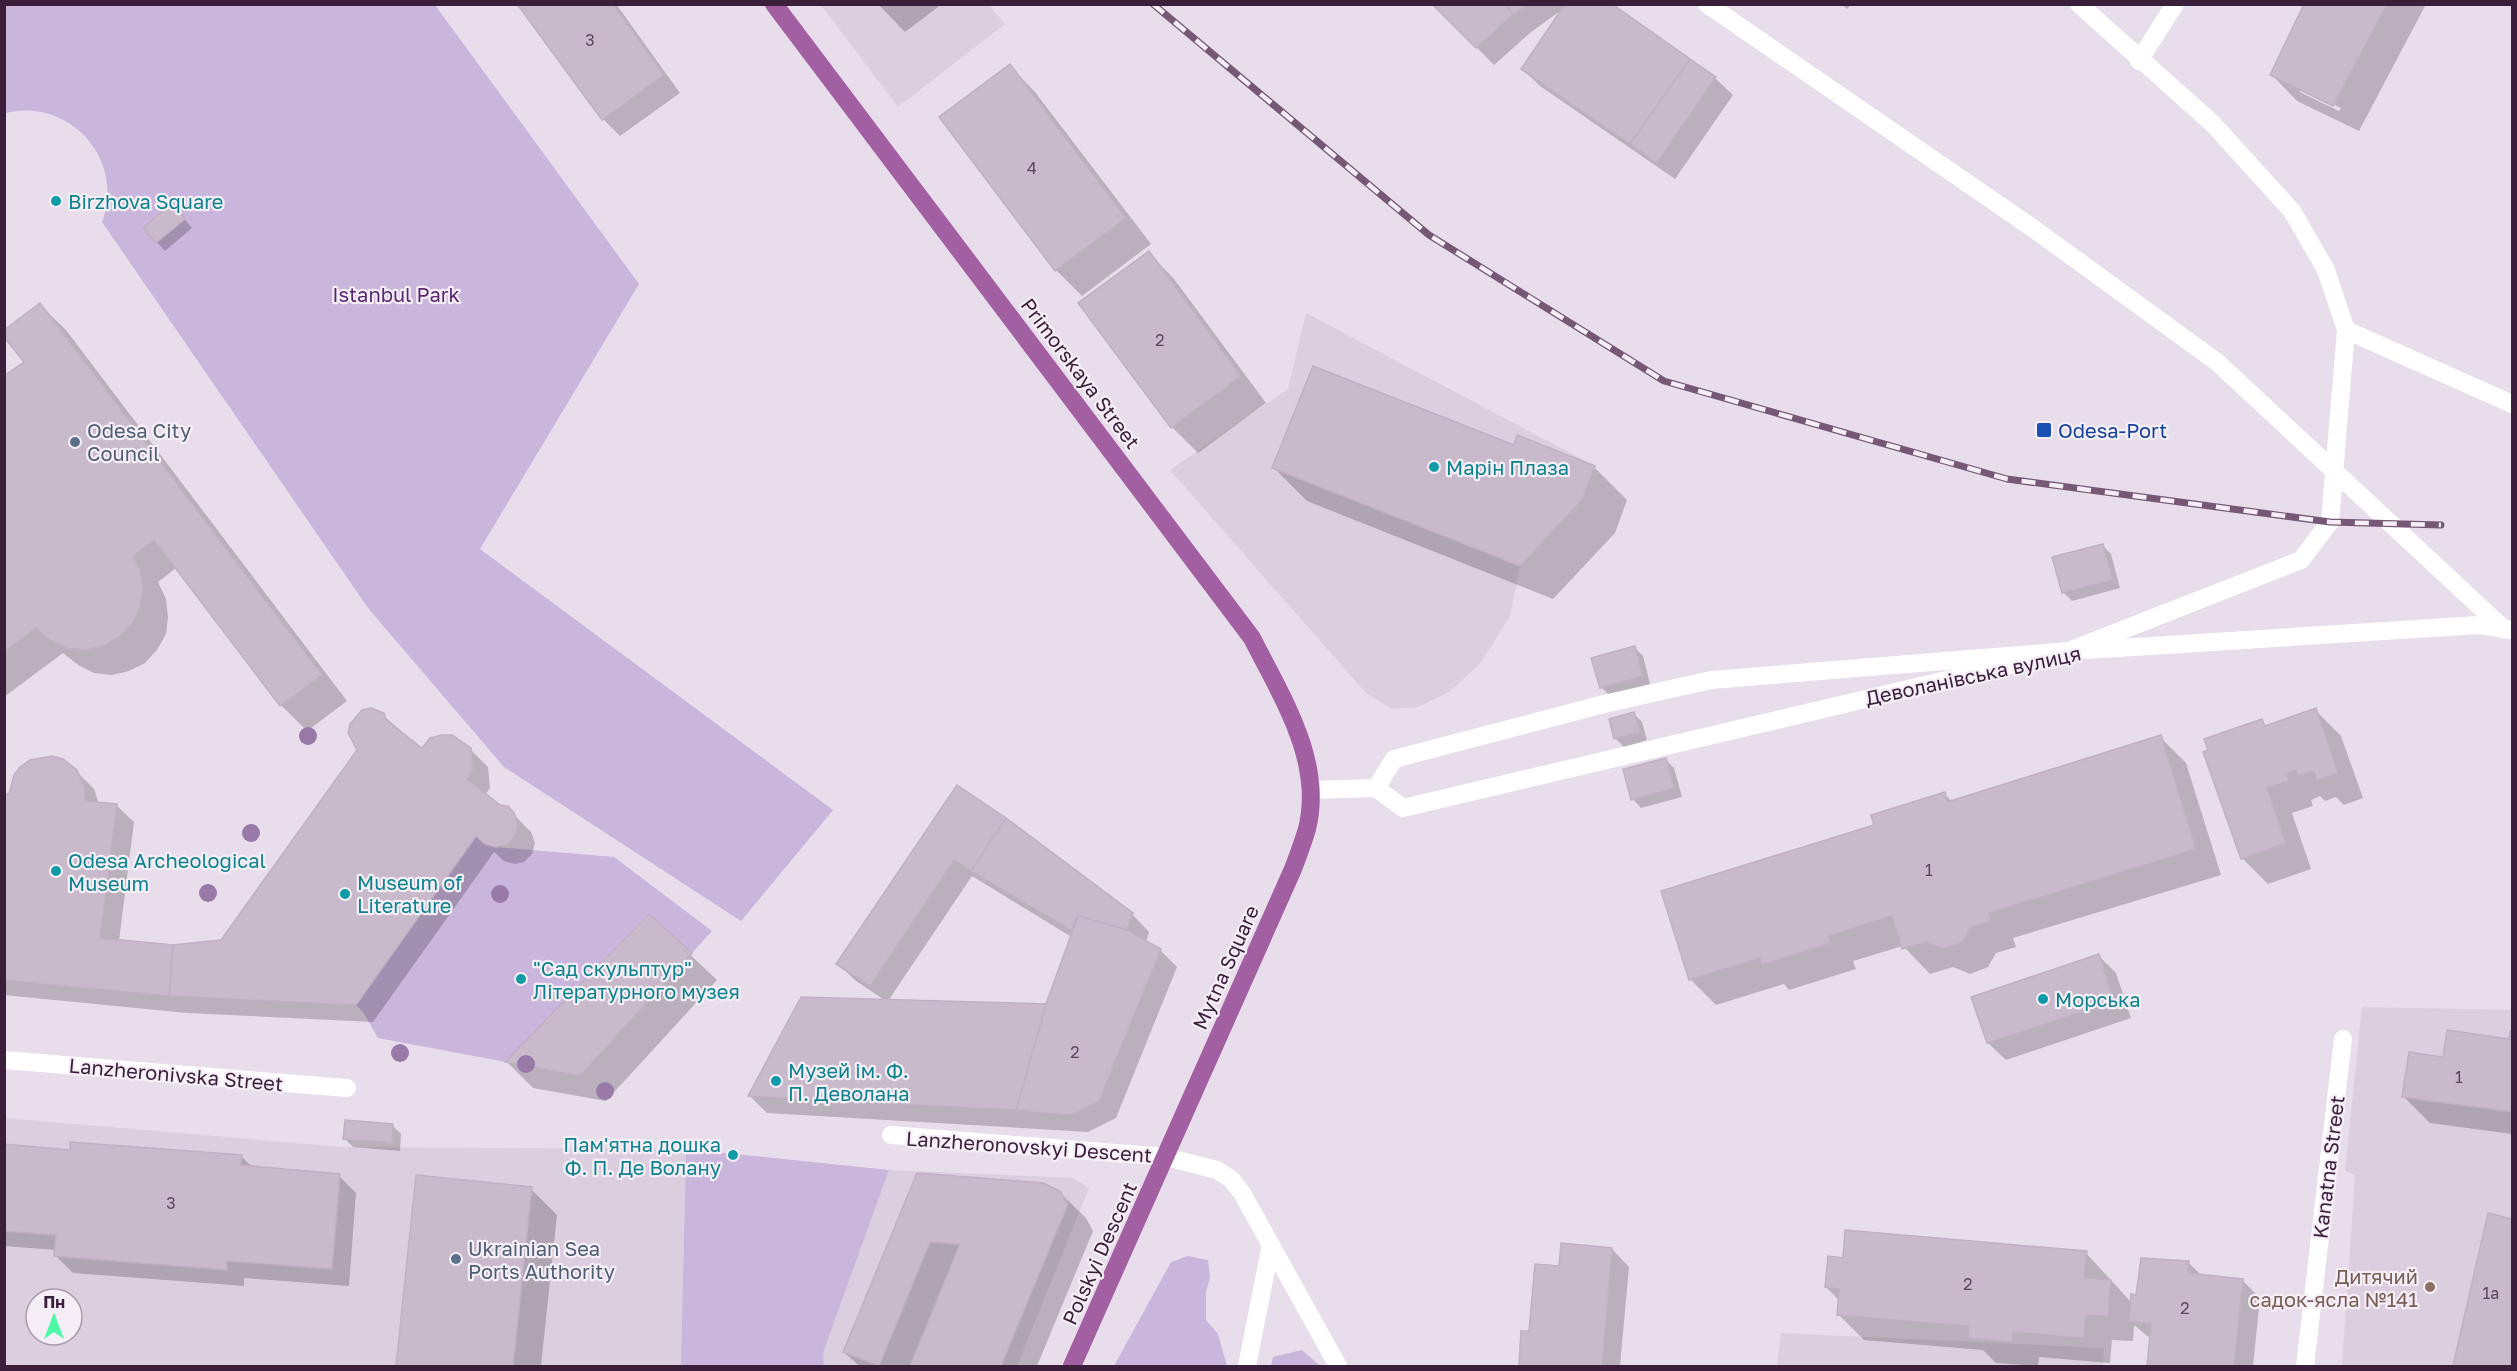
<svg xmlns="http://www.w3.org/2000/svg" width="2517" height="1371" viewBox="0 0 2517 1371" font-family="'Golos Text',sans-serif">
	<rect width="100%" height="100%" fill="#e8ddea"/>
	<g fill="#dbcede" fill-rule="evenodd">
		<path d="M821,5H989L1005,24L898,107Z"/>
		<path d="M1306,313L1595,466L1582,500L1520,566L1510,616L1480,664L1449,692L1418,707L1392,709L1366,693L1170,470L1288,389Z"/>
		<path d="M2362,1007L2512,1010V1366H2342L2355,1175L2345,1171Z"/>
		<path d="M4,1118L342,1147L686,1149L681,1366H5ZM36,1299H72V1335H36Z"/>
		<path d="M889,1170L1073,1178L1089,1188L1017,1366H824L823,1353Z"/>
		<path d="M1781,1333L2104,1348L2103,1366H1777Z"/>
	</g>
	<g fill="#cab5dd">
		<path d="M4,5H435L639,284L480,549L833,810L741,921L504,767L368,608L102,222C126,159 69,97 5,113Z"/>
		<path d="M476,836L485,844L496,847L614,857L712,931L580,1076L378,1038L363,1012L356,1005Z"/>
		<path d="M686,1149L889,1170L823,1353L824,1366H681Z"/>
		<path d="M1188,1256L1208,1260L1210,1277L1206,1293V1320L1218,1334L1227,1366H1114L1171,1262Z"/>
		<path d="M1302,1350L1320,1366H1271L1273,1357Z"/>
	</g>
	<g fill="#0003" fill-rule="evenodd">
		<path d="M518,4H616L680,93L620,136L603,119Z"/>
		<path d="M878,4H942L905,32Z"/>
		<path d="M1434,4H1610L1715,78L1733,95L1675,179L1540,86L1523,69L1564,8L1530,33L1494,65Z"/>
		<path d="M1841,4H1851L1847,9Z"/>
		<path d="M2306,4H2426L2359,131L2297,101L2272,75ZM2300,88L2341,108L2339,111L2300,92Z"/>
		<path d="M1010,66L1035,92L1151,244L1082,296L1056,270L941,118Z"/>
		<path d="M180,214L192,228L165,251L145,229Z"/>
		<path d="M1149,253L1174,279L1266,403L1198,453L1172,427L1080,304Z"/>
		<path d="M40,305L66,330L347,701L307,731L281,705L176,568L158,582L166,599L168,617L166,634L157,650L145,663L129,671L112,675L94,673L78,665L63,653L4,697V378L26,362Z"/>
		<path d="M1515,447L1594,467L1627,500L1615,533L1553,599L1307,501L1274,468Z"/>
		<path d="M2103,546L2111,554L2120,588L2072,601L2063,592Z"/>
		<path d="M1634,647L1643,656L1650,684L1609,695L1601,687Z"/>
		<path d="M377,710L423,750L470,749L488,767L490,788L485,795L500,807L507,808L531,832L535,843L532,854L524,862L515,864L504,861L494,852L373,1022L187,1013L4,995V795L10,796L76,771L94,789L99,804L116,805L134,822L119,941L173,946L222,942L359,750L363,711Z"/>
		<path d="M2315,710L2341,736L2363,798L2344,805L2336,797L2325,801L2320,796L2311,800L2313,806L2292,813L2311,869L2268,884L2242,858L2262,721L2267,727Z"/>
		<path d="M1634,714L1642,722L1647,740L1624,747L1615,738Z"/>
		<path d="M2160,737L2186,763L2221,875L2013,938L2016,947L1996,953L1988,967L1970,974L1953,967L1930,974L1903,946L1853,961L1856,969L1789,990L1784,984L1716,1005L1690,979L1876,826L1944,793L1952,802Z"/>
		<path d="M1666,760L1674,768L1682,797L1641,808L1633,799Z"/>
		<path d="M957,787L1132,914L1149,932L1146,942L1160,950L1177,967L1116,1118L1088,1132L767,1113L750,1096L886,1001L856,981L838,964ZM972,876L1070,936L1047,1006L888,1001Z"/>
		<path d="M649,916L717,980L606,1101L533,1088L507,1062Z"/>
		<path d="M2099,956L2116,973L2131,1018L2006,1060L1988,1043Z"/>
		<path d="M2511,1033L2512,1134L2430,1123L2404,1097L2444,1058L2510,1041Z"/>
		<path d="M393,1126L401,1134L400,1151L353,1147L345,1139Z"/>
		<path d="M4,1145L71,1152L241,1156L253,1168L339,1176L356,1193L349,1286L244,1278V1286L73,1273L56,1256V1250L4,1246Z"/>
		<path d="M918,1174L1043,1184L1059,1192L1086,1218L1093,1231L1037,1366H859L844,1352Z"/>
		<path d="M417,1177L531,1189L557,1215L541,1366H396Z"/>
		<path d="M2489,1215L2512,1220V1366H2454Z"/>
		<path d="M1612,1249L1629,1267L1620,1366H1520L1523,1332L1531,1333L1560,1267Z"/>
		<path d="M2086,1253L2132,1303L2188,1262L2202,1276L2243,1281L2260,1298L2253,1366H2148L2151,1339L2134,1325L2133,1341L2112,1340L2110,1363L2039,1357L2038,1366L1996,1363L1983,1350L1864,1340L1838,1314L1839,1300L1826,1287L1844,1259Z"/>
	</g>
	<g fill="#c8bacb" stroke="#c1b0c4" stroke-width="1.5">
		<path d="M517,4H613L664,75L602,120Z"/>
		<path d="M1432,4H1505L1513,15L1476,48Z"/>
		<path d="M1505,4H1528L1513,15Z"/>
		<path d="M1565,4H1612L1690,59L1630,144L1521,69Z"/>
		<path d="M2304,4H2387L2333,106L2270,75Z"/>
		<path d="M1690,59L1716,77L1657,163L1630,144Z"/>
		<path d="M1010,64L1126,218L1055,271L939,117Z"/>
		<path d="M172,203L185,219L156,243L143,228Z"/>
		<path d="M1149,251L1241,376L1171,428L1078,303Z"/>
		<path d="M40,303L322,675L280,706L154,540L133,556L141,572L143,590L140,608L132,624L119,637L103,646L85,650L67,648L50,640L36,628L4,652V376L24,362L4,337V330Z"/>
		<path d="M1313,366L1514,445L1517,435L1595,466L1582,500L1520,566L1272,468Z"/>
		<path d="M2103,544L2113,580L2062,593L2052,557Z"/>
		<path d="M1635,646L1643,676L1600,688L1591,658Z"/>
		<path d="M371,708L384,713L386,720L422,748L430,738L442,735H452L471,748L473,770L467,779L500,805L508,806L514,813L518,825L515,836L507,845L496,847L485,844L476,836L356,1005L169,996L173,945L221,940L357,750L348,733L350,724L362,710Z"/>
		<path d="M2316,708L2338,773L2317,780L2314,771L2298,776L2296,770L2286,774L2289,781L2267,788L2286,843L2241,859L2203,752L2208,750L2204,739L2262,719L2265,726Z"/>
		<path d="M1634,712L1640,732L1614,739L1609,719Z"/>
		<path d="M2161,735L2196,849L1989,913L1991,921L1970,928L1963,942L1943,949L1926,942L1902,949L1892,916L1828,936L1831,943L1762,965L1760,958L1689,980L1661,891L1874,825L1871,815L1945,792L1947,802Z"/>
		<path d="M52,756L63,759L77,770L85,789V801L117,804L100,938L173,945L169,996L4,980V794H9L14,775L20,767L30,760Z"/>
		<path d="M1666,758L1674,788L1631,800L1623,769Z"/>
		<path d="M957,785L1006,818L971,871L954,860L870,986L836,964Z"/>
		<path d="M1006,818L1133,913L1127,930L1078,916L1071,930L971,871Z"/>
		<path d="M649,914L692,953L580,1076L505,1062Z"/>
		<path d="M1078,916L1127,930L1161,949L1099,1101L1070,1115L1016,1110L1046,1004Z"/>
		<path d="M2099,954L2114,1001L1987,1043L1971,997Z"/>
		<path d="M801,997L1013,1003L1046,1004L1016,1110L748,1096Z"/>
		<path d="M2447,1030L2509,1039L2510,1031H2512V1112L2402,1097L2409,1052L2443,1057Z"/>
		<path d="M345,1120L393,1124L392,1143L343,1139Z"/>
		<path d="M70,1142L242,1155L241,1165L340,1174L332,1269L227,1261V1270L54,1256L56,1235L4,1231V1144L70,1150Z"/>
		<path d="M917,1173L1043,1183L1060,1191L1068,1204L1001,1366H910L960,1244L930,1242L879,1366L843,1352Z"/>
		<path d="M416,1175L532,1187L513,1366H396Z"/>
		<path d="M2488,1213L2512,1219V1366H2453Z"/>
		<path d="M1845,1230L2087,1251L2084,1278L2111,1280L2108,1316L2086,1315L2084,1338L2013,1332L2012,1342L1968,1338L1969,1326L1837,1315L1839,1289L1825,1287L1828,1256L1843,1258Z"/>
		<path d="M1561,1243L1612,1248L1602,1366H1519L1521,1331H1529L1535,1264L1559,1266Z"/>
		<path d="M2141,1258L2189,1261L2188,1273L2243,1279L2234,1366H2147L2151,1324L2129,1321L2131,1294L2136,1295Z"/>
	</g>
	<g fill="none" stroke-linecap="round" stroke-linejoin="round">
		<g stroke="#fff" stroke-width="18">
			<path d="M1707,4L2034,229L2217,362L2505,630"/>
			<path d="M2139,61L2175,4"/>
			<path d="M2346,330L2512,404"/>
			<path d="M2087,650L2479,625L2512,630"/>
			<path d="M1376,788L1394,759L1604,704L1711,680L2069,651L2301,560L2330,522L2346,330L2326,270L2292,211L2213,124L2079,4"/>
			<path d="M1310,790L1376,788L1403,808L2010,665"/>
			<path d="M4,1060L347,1088"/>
			<path d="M891,1135L1166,1157L1217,1170L1231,1179L1242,1193L1338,1366"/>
			<path d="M1247,1366L1271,1245"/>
			<path d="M2305,1366L2343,1039"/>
		</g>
		<path stroke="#a25fa1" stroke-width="18" d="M774,4L1252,638C1281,696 1324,761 1307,829C1303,842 1298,856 1293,869L1072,1366"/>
		<g stroke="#765876" stroke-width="7">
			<path id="rail" d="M1153,4L1429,235L1664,381L2007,479L2330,522L2441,525"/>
		</g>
		<use href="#rail" stroke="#f5eef7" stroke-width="4.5" stroke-dasharray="14" stroke-linecap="butt"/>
	</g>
	<g fill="#9979a8">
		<circle cx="308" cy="736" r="9"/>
		<circle cx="251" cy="833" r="9"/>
		<circle cx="208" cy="893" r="9"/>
		<circle cx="500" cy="894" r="9"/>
		<circle cx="400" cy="1053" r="9"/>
		<circle cx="526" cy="1064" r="9"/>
		<circle cx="605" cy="1091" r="9"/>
	</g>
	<g fill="#0f9aa8" stroke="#f5eef7" stroke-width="2">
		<circle cx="56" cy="201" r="6"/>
		<circle cx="1434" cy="467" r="6"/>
		<circle cx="56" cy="871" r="6"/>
		<circle cx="345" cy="894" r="6"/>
		<circle cx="521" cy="979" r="6"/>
		<circle cx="2043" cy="999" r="6"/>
		<circle cx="776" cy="1081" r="6"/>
		<circle cx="733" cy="1155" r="6"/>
	</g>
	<rect fill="#1a4fb4" stroke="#f5eef7" stroke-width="2" x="2036" y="422" width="16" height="16" rx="3"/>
	<g fill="#5c6f8a" stroke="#f5eef7" stroke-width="2">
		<circle cx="75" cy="442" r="6"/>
		<circle cx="456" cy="1259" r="6"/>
	</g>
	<circle fill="#8d6e63" stroke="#f5eef7" stroke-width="2" cx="2430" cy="1287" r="6"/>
	<g text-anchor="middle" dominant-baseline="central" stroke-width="4.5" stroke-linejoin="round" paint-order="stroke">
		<g font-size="16" fill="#5e455e">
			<text x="590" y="40">3</text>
			<text x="1032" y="168">4</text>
			<text x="1160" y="340">2</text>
			<text x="1929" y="870">1</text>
			<text x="1075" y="1052">2</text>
			<text x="2459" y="1077">1</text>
			<text x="171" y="1203">3</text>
			<text x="1968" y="1284">2</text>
			<text x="2491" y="1293">1а</text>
			<text x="2185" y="1308">2</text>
		</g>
		<g font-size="20" fill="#0d838f" stroke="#f5eef7" text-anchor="start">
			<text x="68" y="201">Birzhova Square</text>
			<text x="1446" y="467">Марін Плаза</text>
			<text x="68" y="860">Odesa Archeological<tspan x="68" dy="23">Museum</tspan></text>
			<text x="357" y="882">Museum of<tspan x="357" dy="23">Literature</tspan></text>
			<text x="533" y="968">"Сад скульптур"<tspan x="533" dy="23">Літературного музея</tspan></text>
			<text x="2055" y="999">Морська</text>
			<text x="788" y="1070">Музей ім. Ф.<tspan x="788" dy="23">П. Деволана</tspan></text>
			<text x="721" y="1144" text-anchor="end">Пам'ятна дошка<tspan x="721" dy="23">Ф. П. Де Волану</tspan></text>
		</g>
		<g font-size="20" fill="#592772" stroke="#f5eef7">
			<text x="396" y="294">Istanbul Park</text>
		</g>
		<g font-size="20" fill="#3a1e3a" stroke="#f5eef7">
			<text transform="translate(1081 373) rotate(53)">Primorskaya Street</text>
			<text transform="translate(1973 675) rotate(-12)">Деволанівська вулиця</text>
			<text transform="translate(1225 967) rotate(-66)">Mytna Square</text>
			<text transform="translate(176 1074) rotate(5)">Lanzheronivska Street</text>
			<text transform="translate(1029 1146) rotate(4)">Lanzheronovskyi Descent</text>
			<text transform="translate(2328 1167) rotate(-83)">Kanatna Street</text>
			<text transform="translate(1099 1253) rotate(-66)">Polskyi Descent</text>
		</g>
		<g font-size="20" fill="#4e5e75" stroke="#f5eef7" text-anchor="start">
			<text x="87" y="430">Odesa City<tspan x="87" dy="23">Council</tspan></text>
			<text x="468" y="1248">Ukrainian Sea<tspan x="468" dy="23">Ports Authority</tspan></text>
		</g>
		<g font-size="20" fill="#164399" stroke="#f5eef7" text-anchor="start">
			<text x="2058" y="430">Odesa-Port</text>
		</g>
		<g font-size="20" fill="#785e54" stroke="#f5eef7" text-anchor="end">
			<text x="2418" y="1276">Дитячий<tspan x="2418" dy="23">садок-ясла №141</tspan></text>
		</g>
	</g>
	<rect width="2517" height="1371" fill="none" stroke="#3a1e3a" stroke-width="12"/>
	<g transform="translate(54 1317)"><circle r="28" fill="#f5eef7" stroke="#aa9bab" stroke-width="1.5"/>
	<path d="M0-4.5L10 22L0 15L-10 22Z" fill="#4df8a6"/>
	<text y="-9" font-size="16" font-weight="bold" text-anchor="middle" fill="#3a1e3a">Пн</text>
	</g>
</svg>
